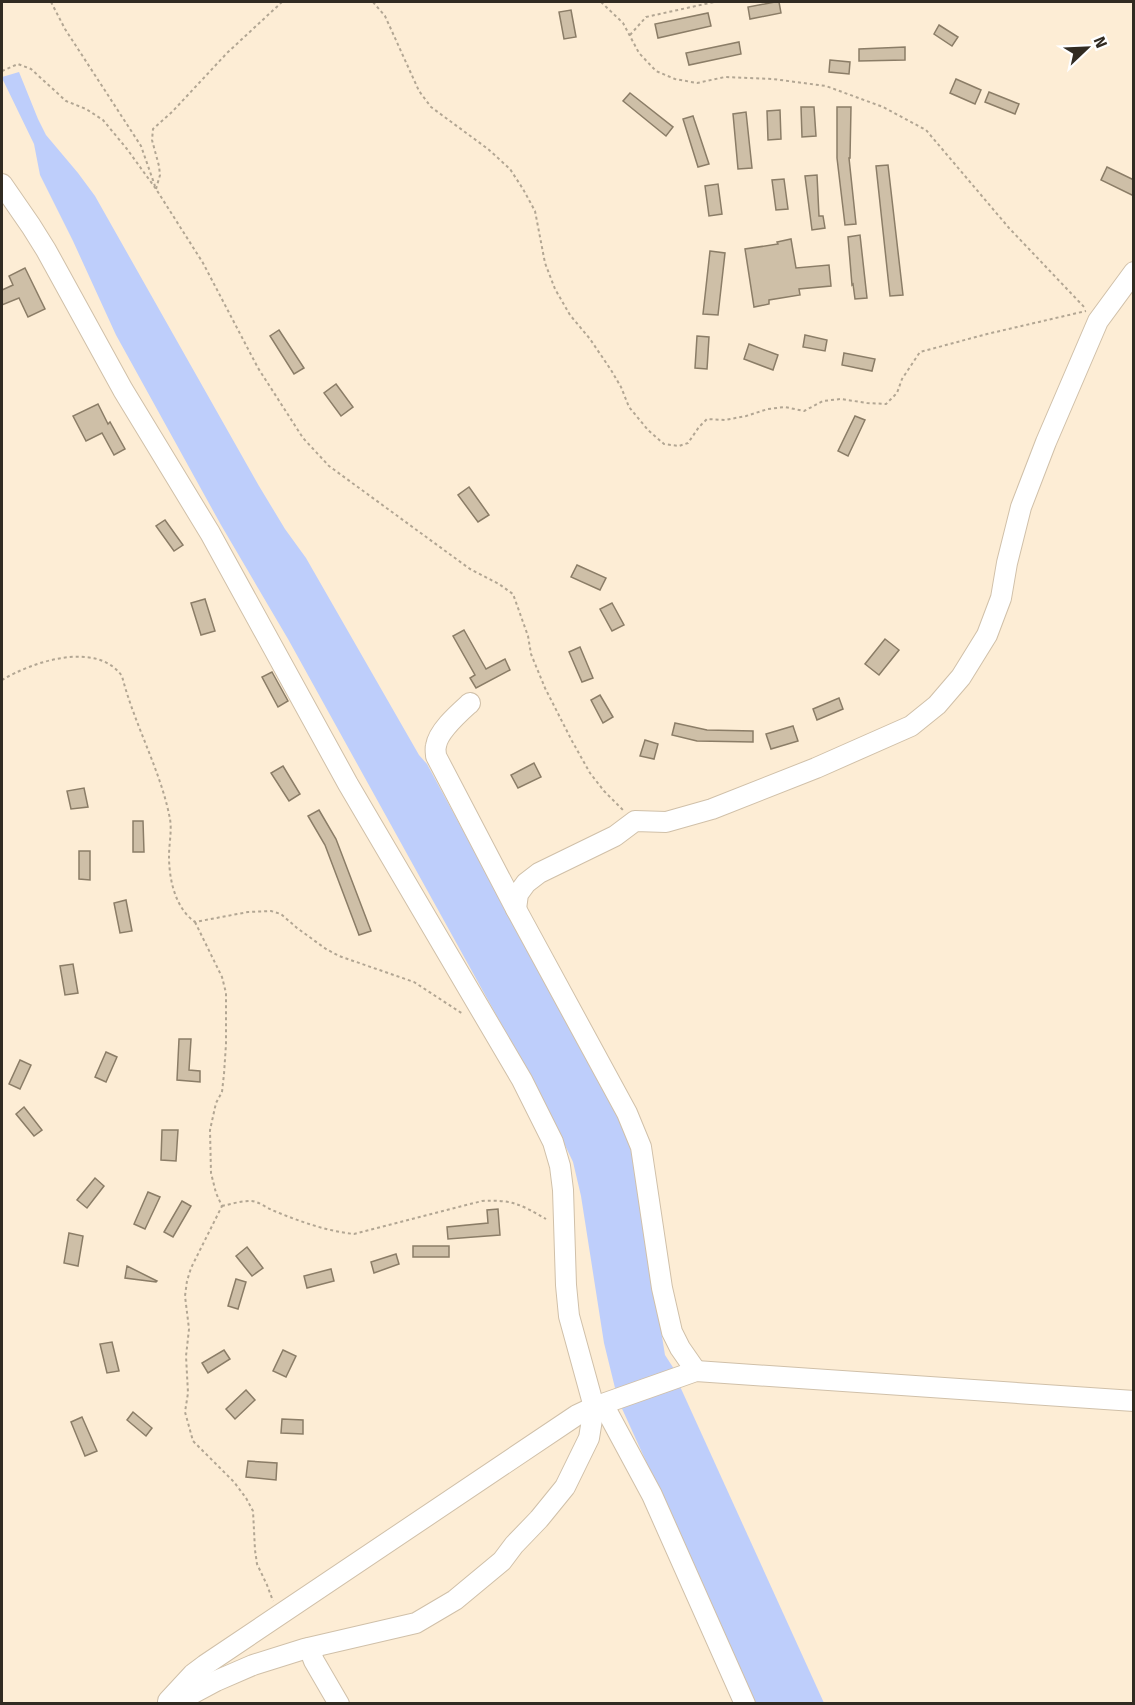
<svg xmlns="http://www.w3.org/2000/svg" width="1135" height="1705" viewBox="0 0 1135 1705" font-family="'Fira Sans',sans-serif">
	<rect width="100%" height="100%" fill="#fdedd5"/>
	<g fill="#becefb">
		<path d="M19,72L38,119L46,135L78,173L95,196L259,486L285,529L306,558L419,755L427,764L506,910L615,1107L627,1135L635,1168L665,1355L676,1372L616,1392L604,1343L581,1196L573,1162L551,1116L504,1029L288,639L221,525L116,335L73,241L40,175L34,144L2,78V77Z"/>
		<path d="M678,1382L824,1703H756L619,1402Z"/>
	</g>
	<g fill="#cebfa7" stroke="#8b7d67" stroke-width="1.5">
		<path d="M775,2H779L781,13L750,19L748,7Z"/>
		<path d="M571,10L576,37L564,39L559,12Z"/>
		<path d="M708,13L711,26L658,38L655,24Z"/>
		<path d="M939,25L958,37L952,46L934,34Z"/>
		<path d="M739,42L741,54L689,65L686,53Z"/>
		<path d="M905,47V60L859,61V49Z"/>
		<path d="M830,60L850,62L849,74L829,72Z"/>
		<path d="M956,79L981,90L975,104L950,93Z"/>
		<path d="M989,92L1019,104L1015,114L985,102Z"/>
		<path d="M630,93L673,127L666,136L623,101Z"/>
		<path d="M801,107H814L816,136L802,137Z"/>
		<path d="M837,107H851L850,158H849L856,224L845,225L837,158Z"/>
		<path d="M780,110L781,139L768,140L767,111Z"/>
		<path d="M746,112L752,168L738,169L733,114Z"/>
		<path d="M693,116L709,164L698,167L683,119Z"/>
		<path d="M888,165L903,295L890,296L876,166Z"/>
		<path d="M1107,167L1134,180V196L1101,180Z"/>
		<path d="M817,175L819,216H823L825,228L812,230L805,176Z"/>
		<path d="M784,179L788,209L776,210L772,180Z"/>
		<path d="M718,184L722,214L709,216L705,186Z"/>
		<path d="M860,235L867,298L855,299L853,284L852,285L848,237Z"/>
		<path d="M791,239L796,268L829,265L831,286L799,289L800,295L769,300V304L754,307L745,249L778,244L777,242Z"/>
		<path d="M710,251L725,253L718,315L703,314Z"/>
		<path d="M25,268L45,309L28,317L19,298L2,305V290L13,285L9,276Z"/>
		<path d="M279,330L304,368L294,374L270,336Z"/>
		<path d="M805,335L827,340L825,351L803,347Z"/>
		<path d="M697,336L709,337L707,369L695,368Z"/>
		<path d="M749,344L778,355L773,370L744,359Z"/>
		<path d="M844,353L875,359L872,371L842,365Z"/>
		<path d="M336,384L353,407L341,416L324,393Z"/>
		<path d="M98,404L108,424L110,422L125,449L114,455L102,433L86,441L73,416Z"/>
		<path d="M855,416L865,420L848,456L838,451Z"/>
		<path d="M469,487L489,515L478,522L458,495Z"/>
		<path d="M165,520L183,545L174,551L156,526Z"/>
		<path d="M577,565L606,578L600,590L571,577Z"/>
		<path d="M205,599L215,631L201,635L191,603Z"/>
		<path d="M612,603L624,625L612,631L600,609Z"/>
		<path d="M464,630L486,669L505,659L510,670L476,688L470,678L475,675L453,636Z"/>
		<path d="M885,639L899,650L879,675L865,664Z"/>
		<path d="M580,647L593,678L582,682L569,652Z"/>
		<path d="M272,672L288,701L278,707L262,677Z"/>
		<path d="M600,695L613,717L603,723L591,700Z"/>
		<path d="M839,698L843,709L817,720L813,709Z"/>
		<path d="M675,723L707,730L753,731V742L697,741L672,735Z"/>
		<path d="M793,726L798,741L771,749L766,734Z"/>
		<path d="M645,740L658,744L654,759L640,756Z"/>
		<path d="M534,763L541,777L518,788L511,775Z"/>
		<path d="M283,766L300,794L289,801L271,773Z"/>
		<path d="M84,788L88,807L71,809L67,791Z"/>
		<path d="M319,810L336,839L371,931L359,935L325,845L308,816Z"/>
		<path d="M133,821H143L144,852H133Z"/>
		<path d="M79,851H90V880L79,879Z"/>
		<path d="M126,900L132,931L120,933L114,903Z"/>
		<path d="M73,964L78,993L65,995L60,966Z"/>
		<path d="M179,1039H191L189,1070L200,1071V1082L177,1080Z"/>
		<path d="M106,1052L117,1057L106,1082L95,1077Z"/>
		<path d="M20,1060L31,1065L20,1089L9,1084Z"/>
		<path d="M24,1107L42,1130L34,1136L16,1114Z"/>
		<path d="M162,1130H178L176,1161L161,1160Z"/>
		<path d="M95,1178L104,1186L87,1208L77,1200Z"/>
		<path d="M148,1192L160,1197L145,1229L134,1224Z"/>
		<path d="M182,1201L191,1206L173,1237L164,1232Z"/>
		<path d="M498,1209L500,1235L448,1239L447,1227L488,1223L487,1210Z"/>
		<path d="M69,1233L83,1236L78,1266L64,1263Z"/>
		<rect x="413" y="1246" width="36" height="11"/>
		<path d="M247,1247L263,1268L252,1276L236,1256Z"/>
		<path d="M396,1254L399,1264L374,1273L371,1262Z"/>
		<path d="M127,1266L157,1281L156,1282L125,1278Z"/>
		<path d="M331,1269L334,1281L307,1288L304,1276Z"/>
		<path d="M236,1279L246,1282L238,1309L228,1306Z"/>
		<path d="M112,1342L119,1371L107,1373L100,1344Z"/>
		<path d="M224,1350L230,1359L208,1373L202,1363Z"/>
		<path d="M283,1350L296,1356L286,1377L273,1371Z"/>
		<path d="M246,1390L255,1400L235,1419L226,1409Z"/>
		<path d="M133,1412L152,1428L146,1436L127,1420Z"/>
		<path d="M82,1417L97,1451L85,1456L71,1422Z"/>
		<path d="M282,1419L303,1420V1434L281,1433Z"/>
		<path d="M248,1461L277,1463L276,1480L246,1477Z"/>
	</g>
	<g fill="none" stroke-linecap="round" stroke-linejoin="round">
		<g stroke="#d0c0a9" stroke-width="22">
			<g id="minor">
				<path d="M2,184L31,226L46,250L123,390L210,533L348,784L522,1080L553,1142L560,1166L563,1190L566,1285L569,1316L594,1407L589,1438L565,1487L539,1519L514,1545L502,1561L455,1600L416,1623L304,1649L253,1665L216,1681L173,1704"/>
				<path d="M470,703C459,713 438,731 436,746C435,749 436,753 436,756L516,909L627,1113L641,1147L662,1288L672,1332L680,1348L696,1371"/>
				<path d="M516,909L518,894L526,883L539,873L615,836L635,821L666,822L712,809L816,768L911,726L937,705L961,677L987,635L1001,598L1007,563L1021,507L1046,442L1098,321L1134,272"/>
				<path d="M603,1404L652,1495L745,1704"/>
				<path d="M309,1648L314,1661L339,1704"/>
				<path d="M168,1701L193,1674L205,1665L577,1415L594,1407L696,1371L1134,1401"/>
			</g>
		</g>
		<g stroke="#b2a693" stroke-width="2" stroke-dasharray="3 3" stroke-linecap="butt">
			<path d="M51,2L65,29L141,146L155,186"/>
			<path d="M373,2L385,16L419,91L431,107L488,149L510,169L523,189L535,211L545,263L555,289L570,315L590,339L611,370L621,387L629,407L648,430L664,444L679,446L688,443L699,427L707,419L725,420L746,416L768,409L785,407L804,411L823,401L841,399L867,403L886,404L897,393L902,379L920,352L987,334L1086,311"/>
			<path d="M601,2L623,23L639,53L656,71L675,79L697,83L725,77L773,79L826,86L883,107L926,130L1009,228L1086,309"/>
			<path d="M630,35L646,17L714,2"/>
			<path d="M2,71L18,64L31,69L66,101L86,109L103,120L127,149L156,189L203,263L258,368L303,438L329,466L470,569L499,584L513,594L528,636L531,654L545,688L572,741L590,773L604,791L623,810"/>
			<path d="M156,189L160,175L159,166L152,140L153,129L172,112L227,53L282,2"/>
			<path d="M2,680C32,662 96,640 122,676C134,724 161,771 170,819C172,831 169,844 169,856C169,879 175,908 195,922L248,912L271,911L281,914L297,928L326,949L339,956L414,982L463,1014"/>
			<path d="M195,922L222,977L226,993V1044L224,1074L222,1092L216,1103L210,1130L211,1173L216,1193L222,1206L191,1268L187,1281L185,1296L189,1329L186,1356L188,1393L185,1412L193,1441L234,1482L246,1498L253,1511L255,1550L257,1564L267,1585L273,1601"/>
			<path d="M222,1206C231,1204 241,1201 250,1201C258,1201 265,1207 272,1210C298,1221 326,1231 354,1234L482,1201C511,1199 522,1205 546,1219"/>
		</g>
		<use href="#minor" stroke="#fff" stroke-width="20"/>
	</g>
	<rect width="1135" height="1705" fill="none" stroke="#312b22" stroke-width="6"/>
	<g transform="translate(1087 48) rotate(67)" stroke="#ffffff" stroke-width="4.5" paint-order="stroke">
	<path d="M0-4.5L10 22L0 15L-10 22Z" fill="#312b22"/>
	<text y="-9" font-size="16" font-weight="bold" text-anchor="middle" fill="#312b22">N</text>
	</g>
</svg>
